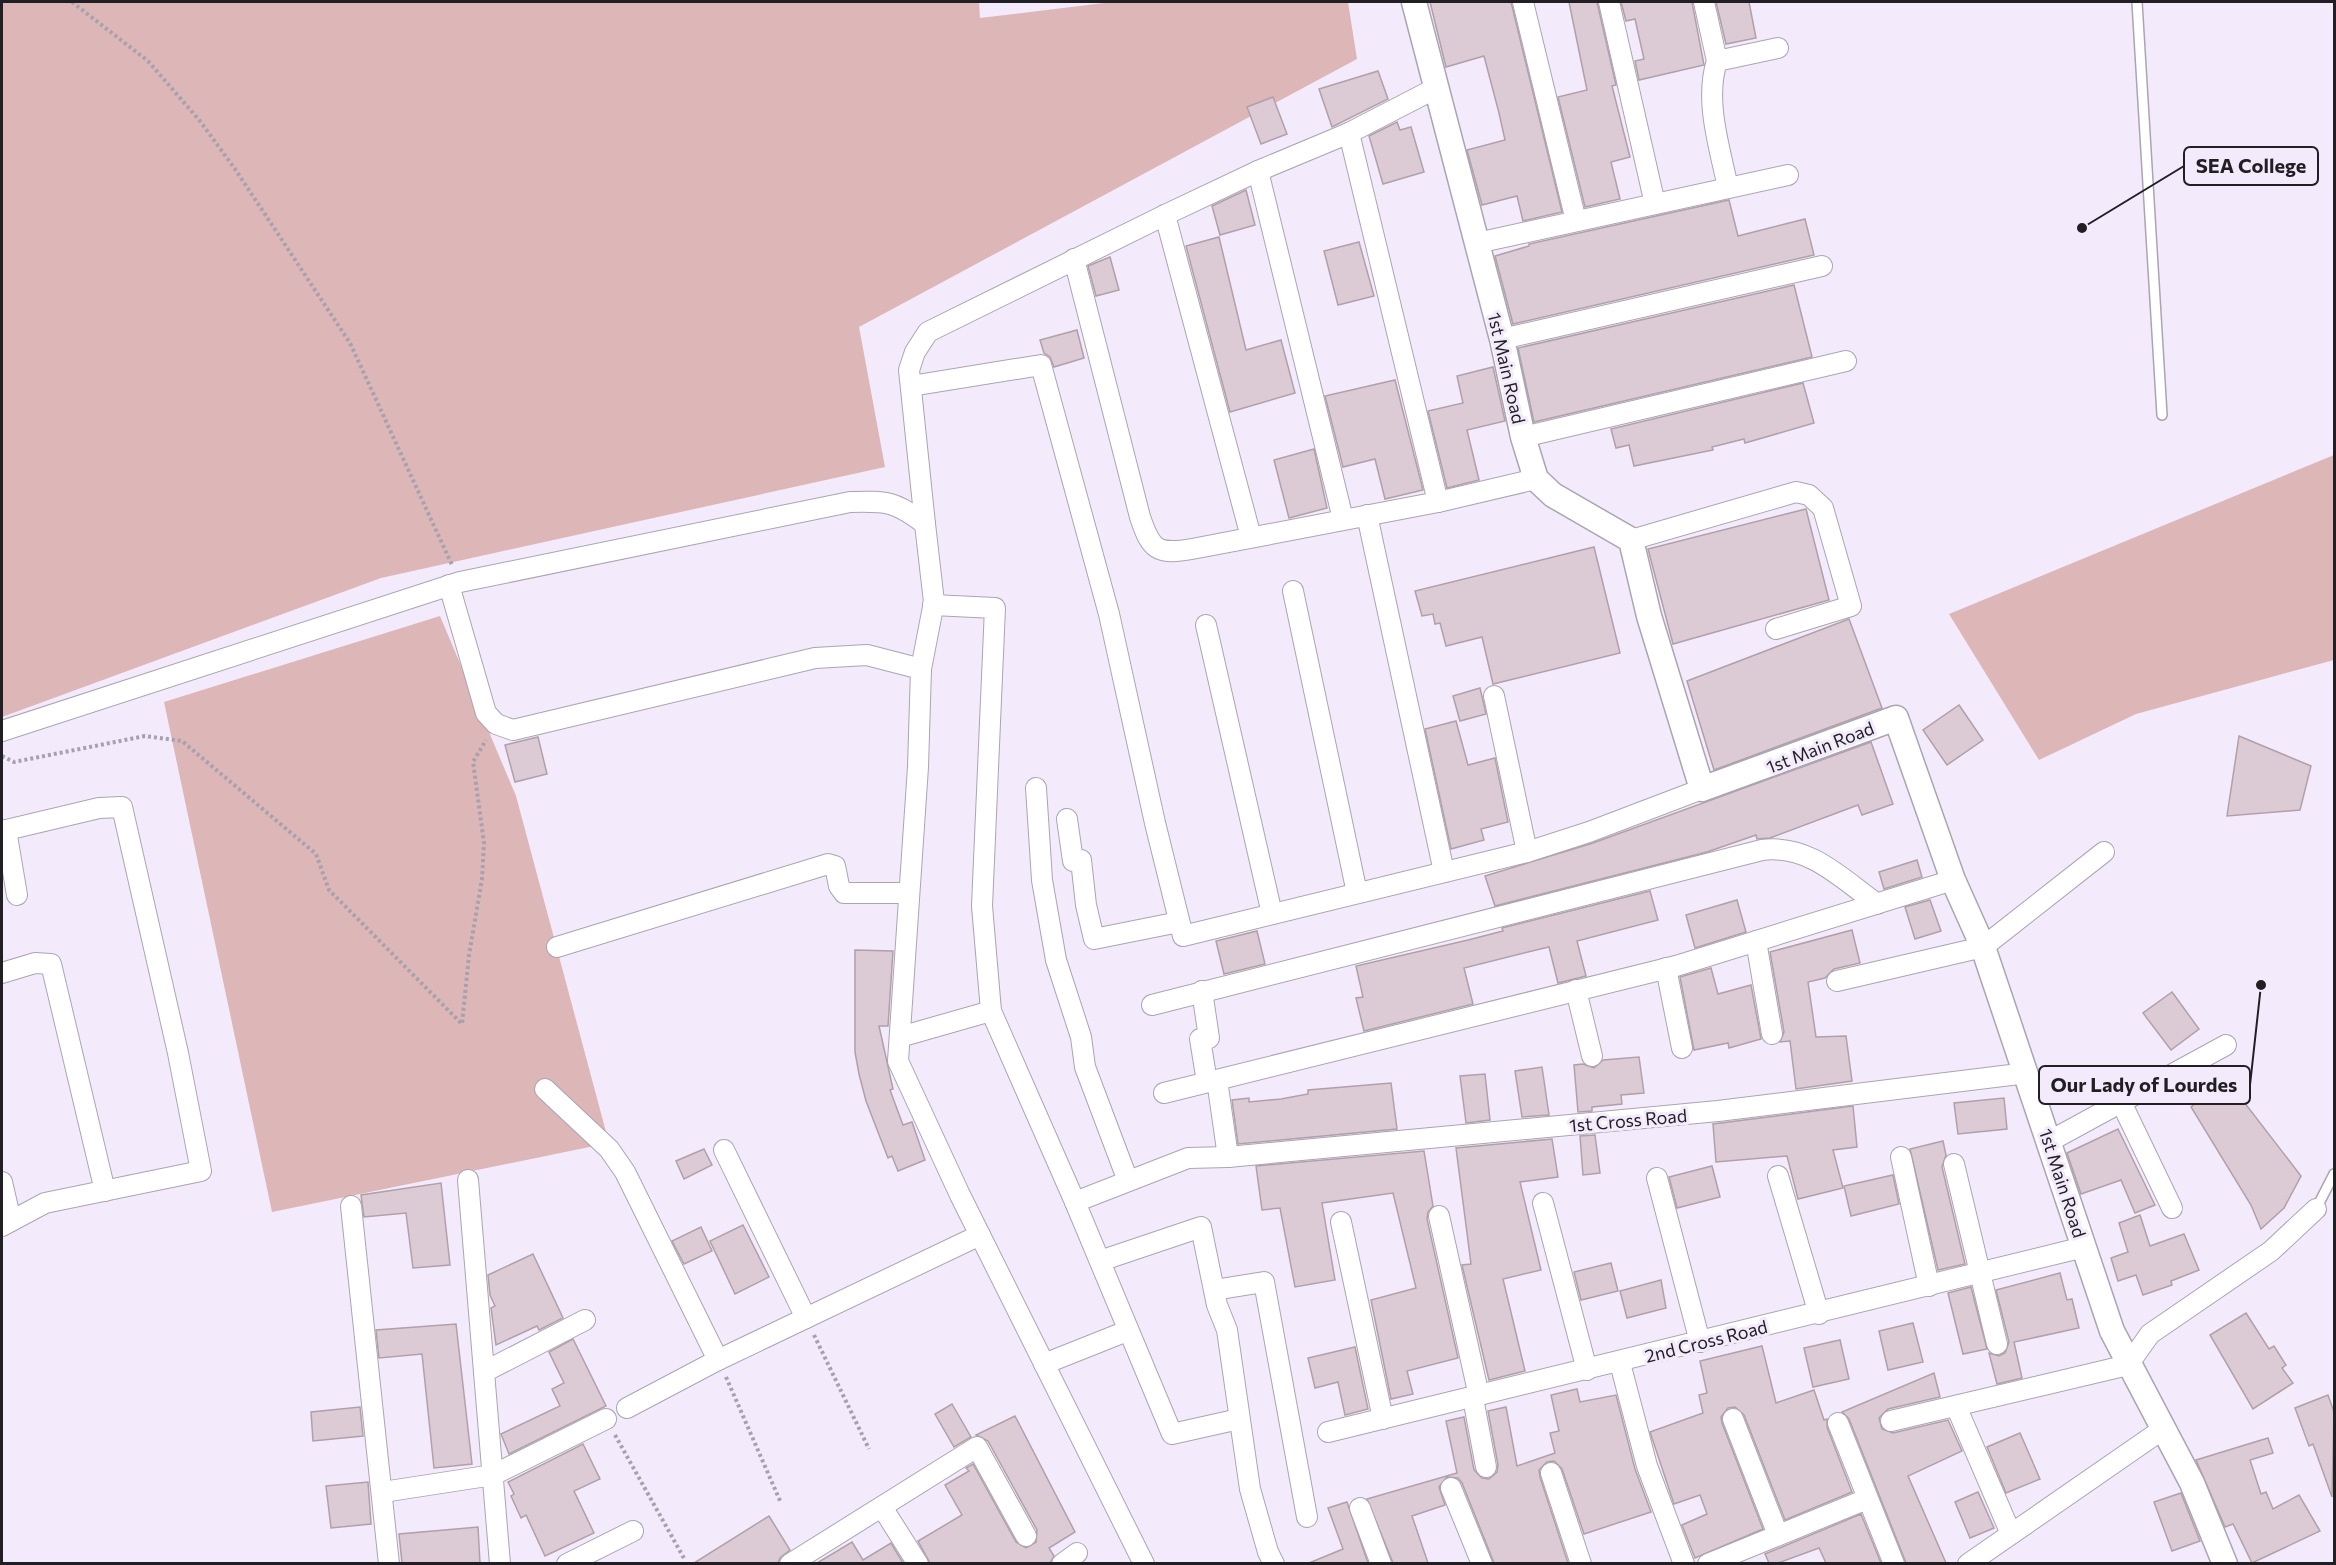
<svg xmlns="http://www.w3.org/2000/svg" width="2336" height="1565" viewBox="0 0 2336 1565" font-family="Commissioner,sans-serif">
	<rect width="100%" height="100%" fill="#f3ebfb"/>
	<g fill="#ddb6b7">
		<path d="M2,2H979L980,18L1112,2H1348L1357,59L859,327L885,467L381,578L2,717Z"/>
		<path d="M2334,455V660L2136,714L2039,760L1949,614Z"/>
		<path d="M440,616L516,796L609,1143L272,1212L164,702Z"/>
	</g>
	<g fill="#dccbd5" stroke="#b0a0a9" stroke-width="1.5">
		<path d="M1430,2H1511L1562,212L1523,221L1517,196L1482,205L1467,150L1505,140L1499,113L1484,56L1446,67Z"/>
		<path d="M1569,2H1597L1616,85L1612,86L1630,157L1611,162L1620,199L1585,207L1558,97L1587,90Z"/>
		<path d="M1621,2H1692L1704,65L1639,80L1635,61L1644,59L1635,19L1626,21Z"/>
		<path d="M1716,2H1749L1756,38L1726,44Z"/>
		<path d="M1378,71L1388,99L1332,127L1319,89Z"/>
		<path d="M1273,97L1287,134L1261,144L1247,107Z"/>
		<path d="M1397,122L1400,130L1411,127L1424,172L1383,184L1369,136Z"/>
		<path d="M1246,190L1255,225L1220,235L1212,206Z"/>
		<path d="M1729,200L1738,236L1805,219L1814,255L1513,324L1495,256L1529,246V244Z"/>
		<path d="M1219,237L1246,350L1281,340L1295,393L1230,412L1186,246Z"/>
		<path d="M1359,242L1374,296L1338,305L1324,251Z"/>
		<path d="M1110,257L1119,290L1096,296L1088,266Z"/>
		<path d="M1794,285L1812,357L1534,422L1518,348Z"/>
		<path d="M1077,330L1084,358L1054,367L1050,357L1044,353L1040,340Z"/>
		<path d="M1493,367L1505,421L1467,430L1479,480L1447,488L1428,411L1463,403L1457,376Z"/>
		<path d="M1395,380L1423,490L1385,499L1375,459L1343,467L1325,396Z"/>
		<path d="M1803,383L1814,423L1745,443L1744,439L1712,447L1713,450L1634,466L1629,445L1616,448L1611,429Z"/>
		<path d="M1314,449L1327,508L1289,518L1274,460Z"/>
		<path d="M1806,509L1829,600L1673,644L1648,549Z"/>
		<path d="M1594,547L1620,653L1493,684L1482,637L1446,646L1440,623L1435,624L1433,614L1422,616L1415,591Z"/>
		<path d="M1849,619L1882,708L1714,770L1687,681Z"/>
		<path d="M1480,688L1486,714L1460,721L1453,696Z"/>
		<path d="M1959,705L1983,740L1947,765L1923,730Z"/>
		<path d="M1456,721L1468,765L1495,758L1508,822L1481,829L1484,840L1451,849L1425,729Z"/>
		<path d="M2239,736L2311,766L2300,810L2227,816Z"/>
		<path d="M538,737L547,774L515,782L505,745Z"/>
		<path d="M1871,742L1893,804L1862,815L1858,805L1770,838L1757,839L1756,835L1707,852L1495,906L1485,876L1593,843Z"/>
		<path d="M1917,860L1922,877L1884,889L1879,872Z"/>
		<path d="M1650,891L1658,920L1577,941L1586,976L1558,983L1549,947L1532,951L1464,968L1473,1004L1364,1031L1356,998L1363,997L1356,966L1468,940L1503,931L1502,928Z"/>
		<path d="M1737,900L1746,932L1695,948L1686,915Z"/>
		<path d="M1930,900L1941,931L1915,939L1905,907Z"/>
		<path d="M1852,930L1860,963L1834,969L1825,978L1808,982L1816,1037L1846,1036L1852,1081L1796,1089L1790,1041L1780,1042L1784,1032L1770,952Z"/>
		<path d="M1257,931L1265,964L1224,974L1216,941Z"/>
		<path d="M855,950L893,951L888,1026H879L893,1089L890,1090L903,1125L912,1122L925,1160L898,1171L892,1156L888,1158L866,1101L859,1074L855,1052Z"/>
		<path d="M1711,968L1718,994L1751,985L1761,1039L1729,1048L1728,1043L1694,1050L1680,977Z"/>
		<path d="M2172,992L2199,1029L2171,1050L2143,1013Z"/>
		<path d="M1639,1057L1644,1093L1621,1095L1622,1104L1592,1107V1111L1578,1112L1574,1065L1583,1064L1594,1068L1603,1060Z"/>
		<path d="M1542,1067L1549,1115L1522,1117L1515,1071Z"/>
		<path d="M1485,1074L1490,1120L1466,1123L1460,1076Z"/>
		<path d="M2227,1080L2301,1176L2284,1208L2261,1229L2251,1205L2191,1107Z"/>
		<path d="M1391,1083L1397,1129L1238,1144L1232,1100L1249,1098V1102L1281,1099L1308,1094V1090Z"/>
		<path d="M2004,1098L2007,1129L1958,1134L1954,1103Z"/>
		<path d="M1853,1106L1857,1147L1833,1150L1843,1188L1798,1199L1787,1156L1716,1162L1713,1124Z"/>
		<path d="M2118,1129L2155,1205L2135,1213L2121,1180L2081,1194L2067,1153Z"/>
		<path d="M1595,1135L1600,1173L1583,1175L1580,1136Z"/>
		<path d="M1552,1139L1558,1177L1520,1182L1541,1270L1503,1279L1525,1371L1489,1380L1462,1265L1471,1264L1456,1148Z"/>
		<path d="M1943,1141L1946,1155L1942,1167L1965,1264L1938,1270L1910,1149Z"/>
		<path d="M704,1149L712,1165L684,1179L676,1161Z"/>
		<path d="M1424,1151L1433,1206L1428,1212L1427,1219L1458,1358L1407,1371L1413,1394L1391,1399L1371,1300L1416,1288L1393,1193L1322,1203L1335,1280L1295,1287L1280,1208L1262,1210L1256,1166Z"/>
		<path d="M1712,1166L1720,1197L1677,1208L1669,1177Z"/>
		<path d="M1893,1175L1899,1204L1851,1216L1844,1186Z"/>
		<path d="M441,1183L450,1265L413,1268L406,1213L364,1217L361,1195Z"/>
		<path d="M2140,1215L2150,1246L2184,1234L2199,1270L2171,1281L2172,1285L2143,1295L2136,1275L2118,1281L2111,1258L2128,1252L2119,1223Z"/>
		<path d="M743,1225L769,1277L735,1294L710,1241Z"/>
		<path d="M701,1227L712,1251L684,1264L672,1241Z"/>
		<path d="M533,1254L563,1318L539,1330L537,1326L496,1345L491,1308L495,1306L490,1295L488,1275Z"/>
		<path d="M1611,1263L1618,1291L1581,1300L1574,1272Z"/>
		<path d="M2060,1273L2067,1300L2072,1299L2079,1328L2014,1342L2022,1378L1997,1384L1989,1353L1999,1356L2005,1353L2009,1342L1996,1290Z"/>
		<path d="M1661,1280L1666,1308L1627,1318L1620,1291Z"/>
		<path d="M1971,1287L1987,1349L1963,1354L1948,1293Z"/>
		<path d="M2246,1313L2269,1349L2274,1346L2286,1365L2282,1368L2293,1383L2253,1409L2210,1335Z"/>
		<path d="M1913,1323L1923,1362L1888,1370L1879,1331Z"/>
		<path d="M456,1324L472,1464L434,1468L422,1354L379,1358L376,1330Z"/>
		<path d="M573,1339L606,1406L509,1454L501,1434L560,1406L552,1389L564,1383L549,1352Z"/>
		<path d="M1840,1340L1849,1379L1813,1387L1804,1348Z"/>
		<path d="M1762,1346L1776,1403L1814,1390L1824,1420L1827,1419V1427L1852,1492L1785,1520L1744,1415L1735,1407L1728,1408L1721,1417L1722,1423L1763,1529L1695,1558L1682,1525L1707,1514L1700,1495L1674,1504L1650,1432L1703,1413L1699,1395L1707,1393L1700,1361Z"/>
		<path d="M1355,1347L1368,1409L1345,1415L1338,1382L1315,1388L1308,1358Z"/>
		<path d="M1934,1373L1940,1397L1888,1409L1879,1418L1882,1429L1893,1433L1948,1420L1962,1451L1908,1476L1946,1563H1906L1849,1419L1842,1412Z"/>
		<path d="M1577,1389L1580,1402L1616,1395L1635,1469L1651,1512L1584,1534L1562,1469L1554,1461L1547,1462L1539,1470L1540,1477L1568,1563H1494L1462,1483L1458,1478L1447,1477L1439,1487L1445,1505L1412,1516L1428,1563H1393L1367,1499L1457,1473L1446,1421L1464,1417L1474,1470L1482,1478L1489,1479L1497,1472L1498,1465L1488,1411L1506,1407L1517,1466L1555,1453L1550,1433L1559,1431L1551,1395Z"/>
		<path d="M2328,1395L2334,1412L2332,1497L2313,1444L2309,1446L2295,1408Z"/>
		<path d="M952,1404L971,1437L954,1447L935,1414Z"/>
		<path d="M360,1407L363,1436L313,1441L311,1412Z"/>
		<path d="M1015,1416L1075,1532L1049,1548L1054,1556L1050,1563H930L918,1541L962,1515L945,1485L969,1471L966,1468L973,1464L1016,1542L1026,1548L1036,1542L1037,1530L988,1441L976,1435Z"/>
		<path d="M2020,1433L2040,1479L2006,1493L1987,1447Z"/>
		<path d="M2268,1438L2273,1453L2250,1460L2261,1494L2266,1492L2273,1509L2299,1495L2320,1531L2252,1563L2233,1524L2225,1527L2196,1460Z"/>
		<path d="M583,1444L600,1479L574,1491L594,1533L545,1556L526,1515L521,1518L511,1496L514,1494L508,1482Z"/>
		<path d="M368,1482L371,1524L331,1528L326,1486Z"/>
		<path d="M1978,1492L1994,1528L1970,1538L1955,1502Z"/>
		<path d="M2181,1493L2200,1541L2172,1551L2154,1502Z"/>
		<path d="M1347,1502L1368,1563H1309L1343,1549L1328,1508Z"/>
		<path d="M1861,1514L1881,1563H1826L1819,1548L1778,1563H1769L1765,1554Z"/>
		<path d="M769,1516L790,1550L780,1558L778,1563H694Z"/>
		<path d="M478,1527L480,1563H402L399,1534Z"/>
		<path d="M852,1542L863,1560L891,1543L903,1563H817Z"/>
	</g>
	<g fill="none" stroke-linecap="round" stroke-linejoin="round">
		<g stroke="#aba4b3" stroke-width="12">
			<g id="service">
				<path d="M2137,2L2162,415"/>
				<path d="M2316,1209L2334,1174"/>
			</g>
		</g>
		<g stroke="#aba4b3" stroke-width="22">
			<g id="minor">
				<path d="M1523,2L1576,221"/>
				<path d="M1609,2L1655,204"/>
				<path d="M1704,2L1717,61"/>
				<path d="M1349,133L1438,502"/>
				<path d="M1258,171L1343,519"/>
				<path d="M1728,188C1720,148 1704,101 1717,61L1778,48"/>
				<path d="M1165,215L1251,537"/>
				<path d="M1477,243L1788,175"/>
				<path d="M1074,259L1140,517C1151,550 1157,555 1192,549L1438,502L1536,479"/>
				<path d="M1502,339L1822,266"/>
				<path d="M911,386L1041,365L1109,614L1155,823L1183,936L1527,852L1589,832L1702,789"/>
				<path d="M1523,437L1846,361"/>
				<path d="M1367,515L1444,872"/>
				<path d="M925,524L909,370L915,352L928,332L1165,215L1258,171L1349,133L1436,88"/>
				<path d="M1631,540L1796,492L1809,495L1823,508L1851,606L1776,629"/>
				<path d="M449,585L486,713L496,724L513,730L815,658L867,655L921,669"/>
				<path d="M1293,591L1357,893"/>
				<path d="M933,605L995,608L982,906L991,1011L1075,1202L1172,1434L1239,1419"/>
				<path d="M1206,625L1272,914"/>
				<path d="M1494,696L1527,852"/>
				<path d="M2,731L460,582L850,502C887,501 895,501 925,524L934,602L921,669L918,767L898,1061L960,1195L1144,1564"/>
				<path d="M1036,788L1042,880L1056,960L1081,1037L1085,1067L1128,1181"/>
				<path d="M1067,819L1073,861L1081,860L1086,905L1094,939L1179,922"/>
				<path d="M6,830L17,895"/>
				<path d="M2,831L99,808L122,807L178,1053L201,1171L45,1203L2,1226"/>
				<path d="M1756,941L1772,1034"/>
				<path d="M557,947L828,864L835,866L839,886L844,893H909"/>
				<path d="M1666,968L1682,1048"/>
				<path d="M2,973L35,963L51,964L105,1191"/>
				<path d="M1837,981L1983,947L2104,852"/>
				<path d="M1576,990L1592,1056"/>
				<path d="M1202,991L1209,1038L1200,1039L1207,1082"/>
				<path d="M1152,1005L1762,850C1809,844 1841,878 1877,904"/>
				<path d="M900,1037L991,1011"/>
				<path d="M1217,1080L1228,1157"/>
				<path d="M545,1089L609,1149L625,1172L718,1360"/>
				<path d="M1164,1093L1676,966L1953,880"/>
				<path d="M2122,1104L2172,1208"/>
				<path d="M2050,1141L2226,1045"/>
				<path d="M724,1150L806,1318"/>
				<path d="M1901,1157L1929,1286"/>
				<path d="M1954,1164L1997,1344"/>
				<path d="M1778,1176L1819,1314"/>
				<path d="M1657,1178L1700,1342"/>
				<path d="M468,1180L500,1564"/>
				<path d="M2,1182L11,1221"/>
				<path d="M1075,1202L1188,1158L1228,1157L1718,1111L2027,1073"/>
				<path d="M1543,1203L1587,1370"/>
				<path d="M351,1206L389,1564"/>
				<path d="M1439,1216L1479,1396"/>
				<path d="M1341,1222L1383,1419"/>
				<path d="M1100,1261L1201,1227L1217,1305L1227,1330L1250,1489L1268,1552L1274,1564"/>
				<path d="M1214,1290L1264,1282L1307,1517"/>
				<path d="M1620,1363L1647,1466L1684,1564"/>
				<path d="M1044,1364L1127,1331"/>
				<path d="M484,1372L585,1320"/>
				<path d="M1473,1398L1486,1467"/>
				<path d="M1956,1406L2011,1534"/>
				<path d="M627,1408L718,1360L980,1235"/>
				<path d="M1733,1419L1778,1535"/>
				<path d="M1891,1421L2128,1365L2150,1334L2271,1251L2316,1209"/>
				<path d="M1838,1423L1894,1564"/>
				<path d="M1328,1432L2084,1247"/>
				<path d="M1551,1473L1581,1564"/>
				<path d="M1451,1488L1482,1564"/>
				<path d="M383,1492L493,1475L606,1419"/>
				<path d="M882,1507L918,1564"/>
				<path d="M1360,1508L1381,1564"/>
				<path d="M567,1564L633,1531"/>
				<path d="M790,1564L977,1447L1026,1536"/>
				<path d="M1062,1564L1077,1553"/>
				<path d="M1708,1564L1867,1499"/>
				<path d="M1968,1564L2163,1429"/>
			</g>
		</g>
		<g stroke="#aba4b3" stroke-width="27">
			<path id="tertiary" d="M1414,2L1502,339L1523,437L1536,479L1553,495L1631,540L1649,616L1702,789L1896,718L1953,880L1983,947L2112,1331L2192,1483L2225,1564"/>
		</g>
		<g stroke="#a7a1ad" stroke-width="4" stroke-dasharray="3 3" stroke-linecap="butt">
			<path d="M72,2L148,61L200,121L235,169L350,343L452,565"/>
			<path d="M2,756L14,762L145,736L182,741L316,854L329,890L462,1024L469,955L482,879L484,843L473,762L486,740"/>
			<path d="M814,1335L869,1449"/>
			<path d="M726,1377L781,1503"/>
			<path d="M615,1435L685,1560"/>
		</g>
		<use href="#service" stroke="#fff" stroke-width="9"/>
		<use href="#minor" stroke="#fff" stroke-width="20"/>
		<use href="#tertiary" stroke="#fff" stroke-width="24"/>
	</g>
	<g text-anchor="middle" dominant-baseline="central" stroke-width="6" stroke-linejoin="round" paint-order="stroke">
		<g font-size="18" fill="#211f24" stroke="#f3ebfb">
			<text transform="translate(1507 368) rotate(77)">1st Main Road</text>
			<text transform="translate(1820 747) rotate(-21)">1st Main Road</text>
			<text transform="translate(1628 1120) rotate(-5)">1st Cross Road</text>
			<text transform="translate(2063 1183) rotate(72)">1st Main Road</text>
			<text transform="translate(1706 1341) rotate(-14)">2nd Cross Road</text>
		</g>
	</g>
	<path fill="none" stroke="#211f24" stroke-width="2" d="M2082 228L2184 166M2261 985L2250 1085"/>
	<g fill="#211f24" stroke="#f3ebfb" stroke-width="2">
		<circle cx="2082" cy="228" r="6"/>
		<circle cx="2261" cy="985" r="6"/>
	</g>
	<g fill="#f3ebfb" stroke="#211f24" stroke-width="2">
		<rect x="2184" y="147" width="134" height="38" rx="6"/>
		<rect x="2039" y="1066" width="211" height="38" rx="6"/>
	</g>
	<g font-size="20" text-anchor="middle" font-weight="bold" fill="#211f24">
		<text x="2251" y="173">SEA College</text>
		<text x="2144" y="1092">Our Lady of Lourdes</text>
	</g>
	<rect width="2336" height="1565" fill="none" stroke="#211f24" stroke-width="6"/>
</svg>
